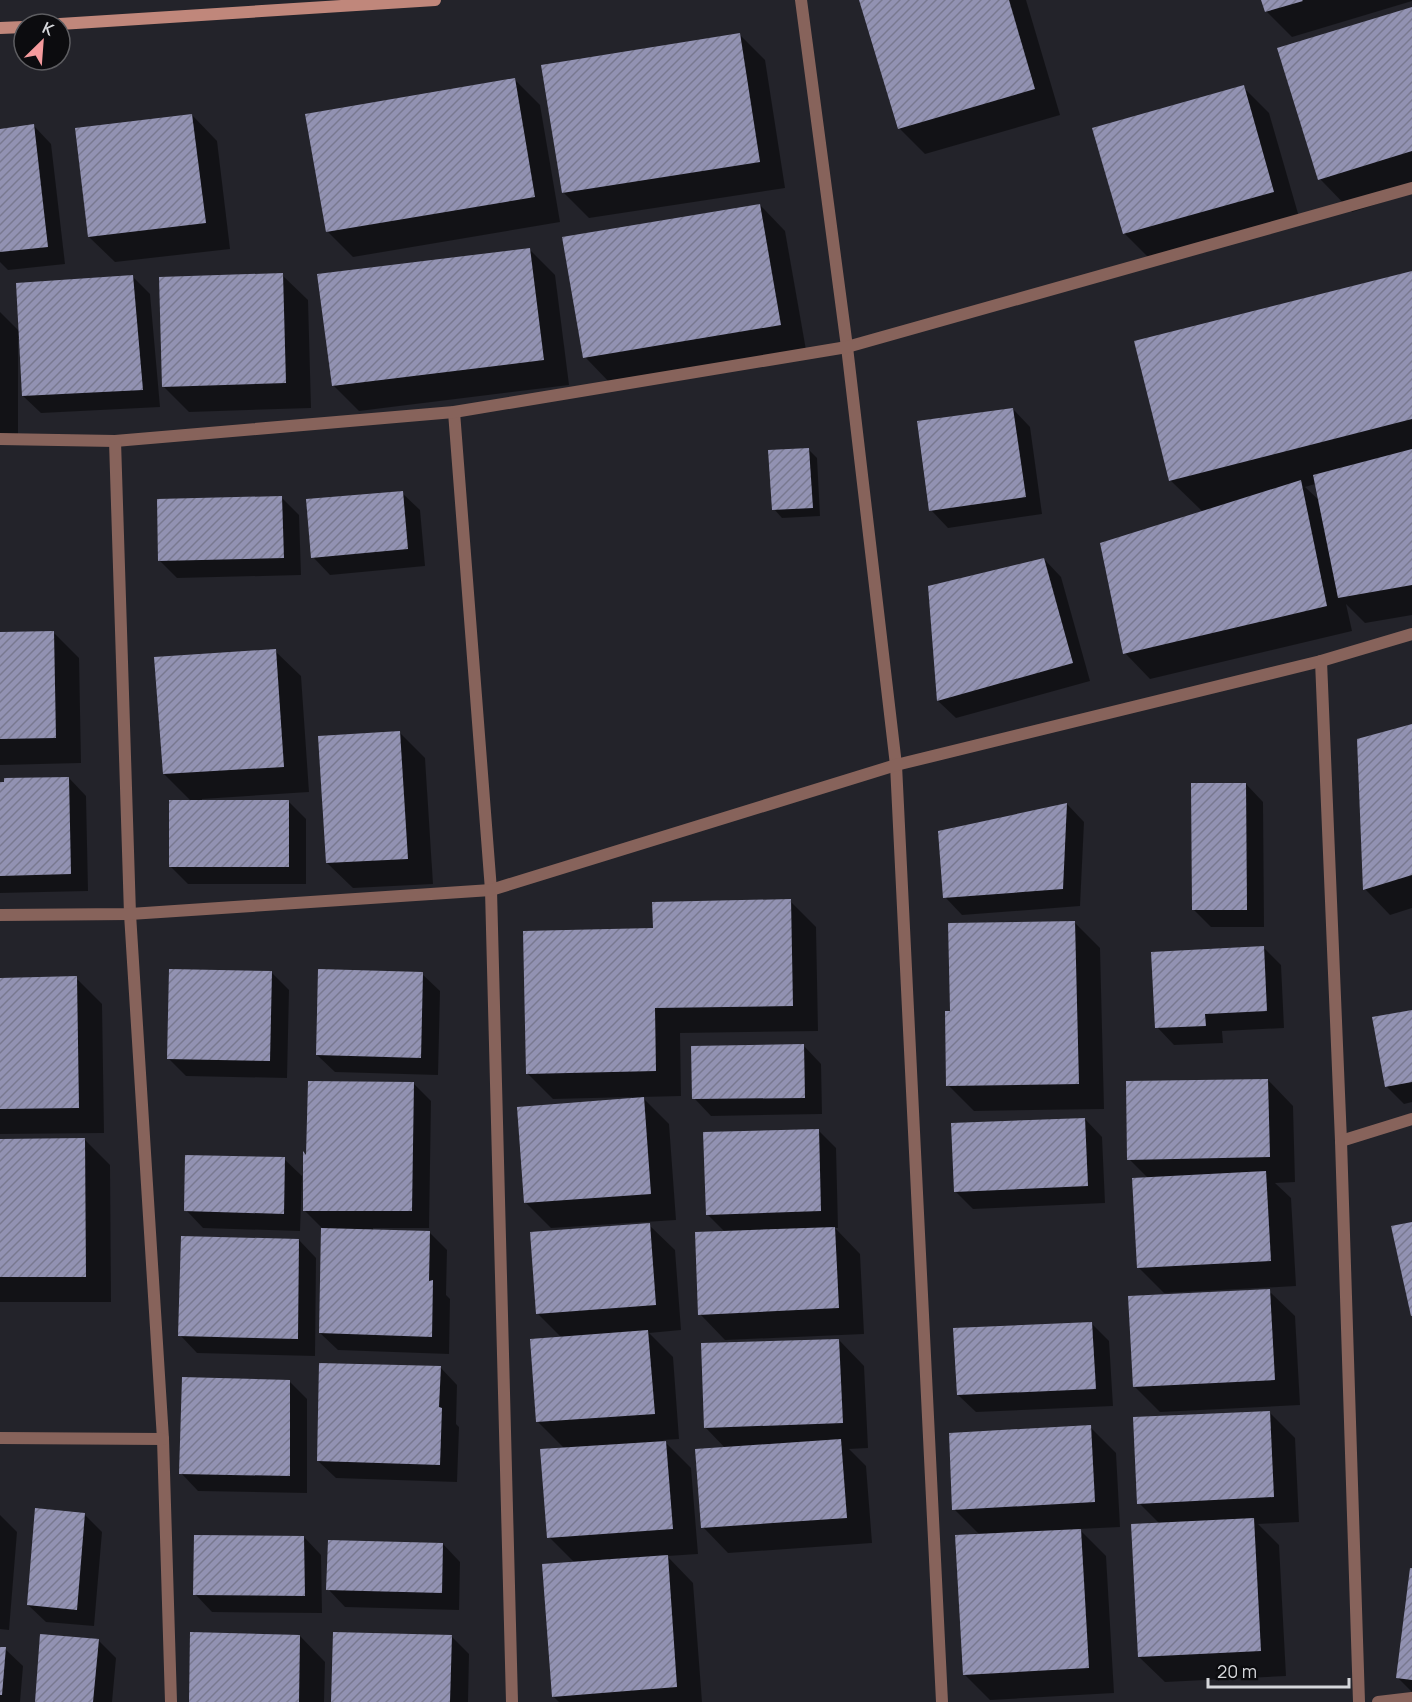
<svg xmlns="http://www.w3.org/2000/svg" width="1412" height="1702" viewBox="0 0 1412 1702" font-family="Manrope,sans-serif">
	<defs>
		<pattern id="building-hatch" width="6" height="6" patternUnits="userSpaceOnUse" patternTransform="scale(1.5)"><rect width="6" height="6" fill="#9292b2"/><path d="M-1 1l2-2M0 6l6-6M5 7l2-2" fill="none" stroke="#797990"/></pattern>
	</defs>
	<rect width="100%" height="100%" fill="#23232a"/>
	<g fill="#0007" fill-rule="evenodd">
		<path d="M861,0H1026L1060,115L925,154L899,128Z"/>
		<path d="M1263,0H1412V1L1292,37L1266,11Z"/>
		<path d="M1412,8V193L1352,212L1320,179Z"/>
		<path d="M740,35L765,60L785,188L589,218L563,192Z"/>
		<path d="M515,80L540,105L560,222L353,257L327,231Z"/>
		<path d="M1243,87L1269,113L1299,217L1150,259L1124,233Z"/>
		<path d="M192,115L217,141L230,249L115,262L89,237Z"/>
		<path d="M34,126L51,144L65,264L8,270L0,262V130Z"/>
		<path d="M760,205L785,231L806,350L610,383L585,357Z"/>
		<path d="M530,250L555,275L569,385L359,411L333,385Z"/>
		<path d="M1412,273V615L1365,623L1346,604L1352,631L1150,679L1125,653L1203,512L1170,480ZM1315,484L1320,501L1305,487Z"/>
		<path d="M282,275L308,300L311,408L189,412L163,386Z"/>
		<path d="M133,277L150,294L160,407L41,413L23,396L20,338H18V437H0V312L20,332Z"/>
		<path d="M1013,409L1030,427L1042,514L948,528L931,510Z"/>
		<path d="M808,449L817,458L820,516L782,518L774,509Z"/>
		<path d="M402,493L420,510L425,566L330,575L313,557Z"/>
		<path d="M281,497L299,515L301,575L177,578L160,561Z"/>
		<path d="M1044,559L1061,577L1090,681L956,718L938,701Z"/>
		<path d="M53,632L79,658L81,763L0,765V633Z"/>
		<path d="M275,651L301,676L309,792L202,799V801H288L306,819V884H188L170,866L191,801L164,774Z"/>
		<path d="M1412,725V908L1390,915L1365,889Z"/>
		<path d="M400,733L425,758L433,884L353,888L327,863Z"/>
		<path d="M69,778L86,796L88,891L0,893V784Z"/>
		<path d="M1246,784L1263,802L1264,927H1211L1193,909Z"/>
		<path d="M1067,804L1084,822L1080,906L962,915L945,897Z"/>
		<path d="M790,901L816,927L818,1031L680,1033L681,1096L642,1097L669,1124L676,1220L551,1228L526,1203L632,1100V1097L553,1099L527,1073L654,930Z"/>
		<path d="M1074,922L1100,948L1104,1109L974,1111L948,1085L951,1012Z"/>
		<path d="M1263,947L1281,965L1284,1028L1222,1031L1223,1043L1174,1045L1157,1027Z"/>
		<path d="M272,973L289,990L287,1078L186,1076L168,1058Z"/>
		<path d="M422,974L440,991L438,1075L335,1072L317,1055Z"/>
		<path d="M76,978L102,1004L104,1133L0,1134V979Z"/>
		<path d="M1412,1011V1102L1404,1104L1386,1086Z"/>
		<path d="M804,1046L821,1064L822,1114L711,1116L694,1098Z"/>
		<path d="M1268,1080L1293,1106L1295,1182L1275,1183L1291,1198L1296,1286L1164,1293L1138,1267L1149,1179L1129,1159Z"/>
		<path d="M414,1084L431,1101L429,1228H373V1231L429,1232L447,1250L446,1295L450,1299L449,1354L338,1350L320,1333L323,1229L305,1211L308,1158Z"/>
		<path d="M1085,1119L1102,1137L1105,1203L973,1209L955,1191Z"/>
		<path d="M818,1130L836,1148L838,1228H835L860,1254L864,1334L725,1340L700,1314L725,1232L707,1214Z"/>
		<path d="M0,1140H85L110,1165L111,1302H0Z"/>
		<path d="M284,1159L302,1176L300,1231L203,1228L186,1210Z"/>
		<path d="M649,1225L675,1250L681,1330L649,1333L673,1357L679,1439L663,1440L691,1468L698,1554L667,1556L693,1583L702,1702H559L553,1696L575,1563L549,1537L565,1449L538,1422L562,1338L537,1313Z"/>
		<path d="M299,1240L316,1258L315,1356L197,1353L180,1335Z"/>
		<path d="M1269,1291L1295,1316L1300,1405L1160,1412L1134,1386Z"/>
		<path d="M1091,1323L1109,1341L1113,1406L976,1412L958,1395Z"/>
		<path d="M839,1340L864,1366L868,1448L849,1449L866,1466L872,1543L728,1553L703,1527L726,1449L706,1428Z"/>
		<path d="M440,1367L457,1385L456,1424L459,1427L457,1482L336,1478L318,1461Z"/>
		<path d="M290,1382L307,1399V1493L198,1491L181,1473Z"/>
		<path d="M1269,1412L1295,1438L1299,1522L1258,1524L1279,1545L1286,1676L1165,1682L1139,1657L1160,1524L1139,1503Z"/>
		<path d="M1090,1427L1116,1453L1120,1527L1079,1529L1106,1556L1114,1693L990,1700L964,1674L980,1535L954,1509Z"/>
		<path d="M84,1514L102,1532L94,1626L46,1622L28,1605Z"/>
		<path d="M0,1515L17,1532L9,1630L0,1629Z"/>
		<path d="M304,1537L321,1555L322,1613L212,1612L195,1594Z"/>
		<path d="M443,1544L460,1562L459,1610L345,1607L328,1589Z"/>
		<path d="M1412,1570V1692L1397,1677Z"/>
		<path d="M300,1636L325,1662L324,1702H190Z"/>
		<path d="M451,1636L469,1654L468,1702H333Z"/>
		<path d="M98,1640L116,1658L112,1702H36Z"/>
		<path d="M0,1648L5,1649L23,1666L20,1702H0Z"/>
	</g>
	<g fill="url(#building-hatch)">
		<path d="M859,0H1009L1035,89L898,129Z"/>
		<path d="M1261,0H1302L1303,1L1265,12Z"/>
		<path d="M1412,7V151L1318,180L1277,48Z"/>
		<path d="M740,33L760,162L562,193L541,65Z"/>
		<path d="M515,78L535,197L326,232L305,114Z"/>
		<path d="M1244,85L1274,192L1123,234L1092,128Z"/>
		<path d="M192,114L206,223L88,237L75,128Z"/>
		<path d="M34,124L48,247L0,252V129Z"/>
		<path d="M760,204L781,325L583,358L562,237Z"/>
		<path d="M530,248L544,360L332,386L317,274Z"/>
		<path d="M1412,271V419L1169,481L1134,341Z"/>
		<path d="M283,273L286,383L162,387L159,277Z"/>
		<path d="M133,275L143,390L22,396L16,283Z"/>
		<path d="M1013,408L1026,497L929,511L917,421Z"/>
		<path d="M809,448L813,508L772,510L768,450Z"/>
		<path d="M1412,449V585L1338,598L1313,475Z"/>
		<path d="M1301,480L1327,606L1123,654L1100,543Z"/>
		<path d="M403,491L408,549L311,558L306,499Z"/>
		<path d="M282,496L284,558L158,561L157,499Z"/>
		<path d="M1044,558L1073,663L937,701L928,586Z"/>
		<path d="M54,631L56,738L0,739V632Z"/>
		<path d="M276,649L284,767L163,774L154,657Z"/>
		<path d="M1412,724V875L1363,890L1357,739Z"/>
		<path d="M400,731L408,859L326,863L318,736Z"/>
		<path d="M69,777L71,874L0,876V782H4V778Z"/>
		<path d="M1191,783H1246L1247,910H1192Z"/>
		<rect x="169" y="800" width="120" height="67"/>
		<path d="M1067,803L1063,889L943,898L938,831Z"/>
		<path d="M791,899L793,1006L655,1008L656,1071L526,1074L523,931L653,928L652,902Z"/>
		<path d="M1075,921L1079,1084L946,1086L945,1011H950L948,923Z"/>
		<path d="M1264,946L1267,1011L1205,1014L1206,1026L1155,1028L1151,952Z"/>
		<path d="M169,969L272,971L270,1061L167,1059Z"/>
		<path d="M318,969L423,972L421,1058L316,1055Z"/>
		<path d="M77,976L79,1108L0,1109V978Z"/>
		<path d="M1412,1010V1082L1385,1087L1372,1017Z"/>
		<path d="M804,1044L805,1098L692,1099L691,1046Z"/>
		<path d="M1268,1079L1270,1157L1127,1160L1126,1081Z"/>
		<path d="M308,1081L414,1082L412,1211H303V1151L306,1155Z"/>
		<path d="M644,1097L651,1194L524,1203L517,1107Z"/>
		<path d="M1085,1118L1088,1186L954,1192L951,1123Z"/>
		<path d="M819,1129L821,1211L706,1215L703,1132Z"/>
		<path d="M85,1138L86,1277H0V1139Z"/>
		<path d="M185,1155L285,1157L284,1214L184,1211Z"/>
		<path d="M1266,1171L1271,1261L1137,1268L1132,1178Z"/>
		<path d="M1412,1222V1316H1411L1391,1226Z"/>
		<path d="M650,1223L656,1305L536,1314L530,1232Z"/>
		<path d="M835,1227L839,1308L698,1315L695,1232Z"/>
		<path d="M321,1228L430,1231L429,1281L433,1280L432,1337L319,1333Z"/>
		<path d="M181,1236L299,1239L298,1339L178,1336Z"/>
		<path d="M1270,1289L1275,1380L1133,1387L1128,1296Z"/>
		<path d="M1092,1322L1096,1389L957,1395L953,1328Z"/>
		<path d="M648,1330L655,1414L536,1422L530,1339Z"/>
		<path d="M839,1339L843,1423L704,1428L701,1343Z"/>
		<path d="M319,1363L441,1366L439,1407L442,1408L440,1465L317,1461Z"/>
		<path d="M182,1377L290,1380V1476L179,1474Z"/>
		<path d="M1270,1411L1274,1497L1137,1504L1133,1417Z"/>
		<path d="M1091,1425L1095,1502L952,1510L949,1433Z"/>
		<path d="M841,1439L847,1518L701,1528L695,1449Z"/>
		<path d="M666,1441L673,1529L547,1538L540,1449Z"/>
		<path d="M35,1508L85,1513L77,1610L27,1605Z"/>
		<path d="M1254,1518L1261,1651L1138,1657L1131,1524Z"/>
		<path d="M1081,1529L1089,1668L963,1675L955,1535Z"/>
		<path d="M194,1535L304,1536L305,1596L193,1595Z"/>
		<path d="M328,1540L443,1543L442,1593L326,1590Z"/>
		<path d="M668,1555L677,1687L552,1697L542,1564Z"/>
		<path d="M1410,1568H1412V1680L1396,1678Z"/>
		<path d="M190,1632L300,1635L299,1702H189Z"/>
		<path d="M333,1632L452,1635L450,1702H331Z"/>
		<path d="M40,1634L99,1639L93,1702H35Z"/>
		<path d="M0,1647H6L2,1695H0Z"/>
	</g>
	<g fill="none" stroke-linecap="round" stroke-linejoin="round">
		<g stroke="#87635b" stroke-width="12">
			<path d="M801,0L847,347L896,765L942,1702"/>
			<path d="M454,412L491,890L512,1702"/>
			<path d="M0,439L115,441L454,412L847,347L1412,188"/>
			<path d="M115,441L130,914L163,1439L171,1702"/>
			<path d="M1321,661L1341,1141"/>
			<path d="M0,915L130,914L491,890L896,765L1321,661L1412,634"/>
			<path d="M0,1438L163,1439"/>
			<path d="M1359,1702L1341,1141L1412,1119"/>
			<path d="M1378,1702L1412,1698"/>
		</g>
		<g stroke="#c0877b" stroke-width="12">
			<path d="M60,24L435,0"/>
			<path d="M0,28L24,27"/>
		</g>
	</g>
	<g transform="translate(42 42) rotate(25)"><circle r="28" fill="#0c0c0f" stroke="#5d5d61" stroke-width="1.5"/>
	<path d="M0-4.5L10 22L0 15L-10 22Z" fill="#f59b9d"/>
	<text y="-9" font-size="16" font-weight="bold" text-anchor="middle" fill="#d6d7db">K</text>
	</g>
	<path d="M1208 1678v9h141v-9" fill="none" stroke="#d6d7db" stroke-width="3"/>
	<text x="1217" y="1678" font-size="18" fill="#d6d7db" stroke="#0c0c0f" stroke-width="4.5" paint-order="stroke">20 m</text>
</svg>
